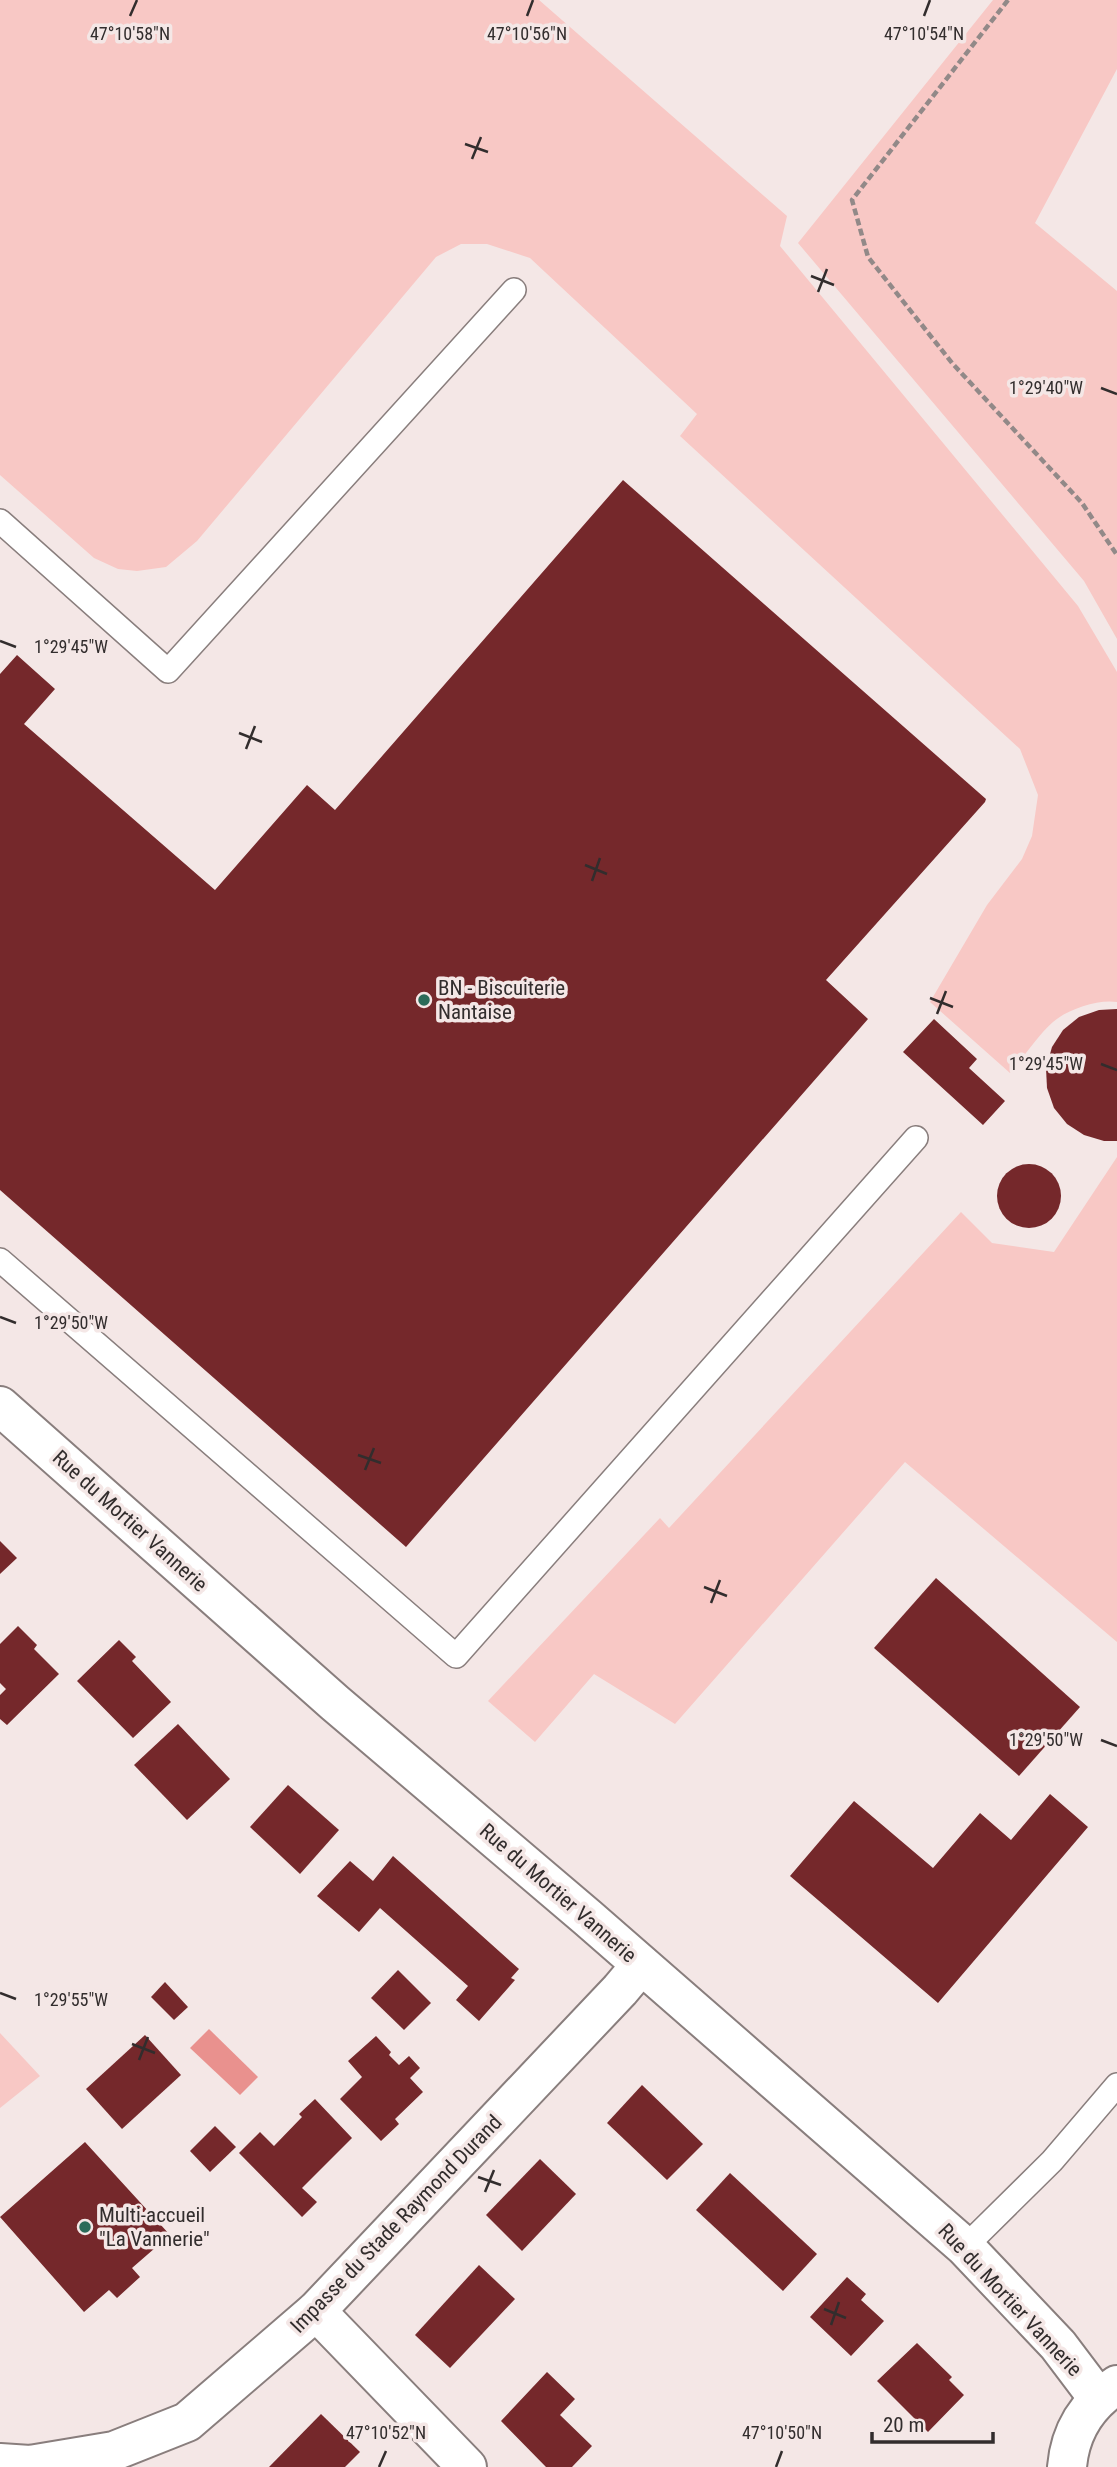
<svg xmlns="http://www.w3.org/2000/svg" width="1117" height="2467" viewBox="0 0 1117 2467" font-family="'Roboto Condensed',sans-serif">
	<rect width="100%" height="100%" fill="#f4e7e6"/>
	<g fill="#f8c8c5">
		<path d="M0,0H539L787,216L780,246L1078,606L1117,672V1002C1098,999 1068,1009 1053,1022C1039,1034 1023,1058 1010,1073L930,1002L987,905L1022,859L1032,836L1038,795L1020,749L680,436L697,414L530,258L487,244H461L436,257L197,541L166,567L137,571L118,569L94,558L0,475Z"/>
		<path d="M993,0H1117V69L1035,223L1117,291V639L1084,581L798,243Z"/>
		<path d="M1117,1157V1642L905,1462L675,1724L594,1674L535,1742L488,1701L660,1518L669,1528L961,1212L992,1243L1054,1252Z"/>
		<path d="M0,2033L40,2076L0,2108Z"/>
	</g>
	<path fill="#e9918e" d="M209,2029L258,2077L240,2095L190,2048Z"/>
	<g fill="#75282b">
		<path d="M623,480L986,799L985,802L826,980L868,1019L406,1547L0,1190V674L17,655L55,689L24,724L215,890L307,785L335,810Z"/>
		<path d="M1117,1009V1141H1104L1084,1135L1067,1124L1054,1108L1047,1088L1046,1068L1052,1047L1063,1030L1079,1017L1099,1010Z"/>
		<path d="M934,1019L977,1059L969,1068L1005,1101L983,1125L903,1052Z"/>
		<circle cx="1029" cy="1196" r="32"/>
		<path d="M0,1541L17,1558L0,1574Z"/>
		<path d="M936,1578L1080,1707L1019,1776L874,1648Z"/>
		<path d="M18,1626L37,1645L34,1649L59,1674L7,1725L0,1719V1695L6,1689L0,1683V1644Z"/>
		<path d="M119,1640L136,1657L132,1661L171,1702L133,1738L77,1681Z"/>
		<path d="M178,1724L230,1779L187,1820L134,1765Z"/>
		<path d="M288,1785L339,1830L300,1874L250,1827Z"/>
		<path d="M1050,1794L1088,1827L938,2003L790,1876L854,1801L933,1868L980,1813L1011,1840Z"/>
		<path d="M393,1856L519,1969L511,1978L515,1980L479,2021L456,2000L468,1986L380,1908L359,1932L317,1896L350,1861L373,1881Z"/>
		<path d="M398,1970L431,2003L404,2030L371,1998Z"/>
		<path d="M165,1982L188,2007L174,2020L151,1997Z"/>
		<path d="M145,2035L181,2075L122,2129L86,2089Z"/>
		<path d="M376,2036L391,2052L389,2055L399,2065L409,2056L420,2068L410,2078L423,2092L395,2119L399,2124L381,2141L340,2099L362,2077L348,2061Z"/>
		<path d="M642,2085L703,2144L667,2180L607,2123Z"/>
		<path d="M315,2099L352,2138L302,2188L317,2202L302,2217L239,2153L260,2132L274,2146L302,2117L299,2114Z"/>
		<path d="M215,2126L236,2147L210,2172L190,2151Z"/>
		<path d="M85,2142L170,2235L132,2268L140,2277L117,2298L109,2290L84,2312L0,2217Z"/>
		<path d="M540,2159L576,2194L522,2251L486,2215Z"/>
		<path d="M730,2173L817,2254L783,2291L696,2210Z"/>
		<path d="M479,2265L515,2299L450,2368L415,2335Z"/>
		<path d="M847,2277L866,2294L861,2300L884,2321L851,2356L810,2317Z"/>
		<path d="M917,2343L952,2377L949,2380L964,2395L928,2432L877,2381Z"/>
		<path d="M547,2372L575,2399L560,2415L592,2446L572,2467H546L501,2421Z"/>
		<path d="M321,2414L360,2452L345,2467H269Z"/>
	</g>
	<g fill="none" stroke-linecap="round" stroke-linejoin="round">
		<g stroke="#897e7d" stroke-width="26">
			<g id="service">
				<path d="M0,521L168,671L514,290"/>
				<path d="M0,1260L456,1656L916,1138"/>
				<path d="M965,2247L1052,2161L1117,2085"/>
			</g>
		</g>
		<g stroke="#897e7d" stroke-width="42">
			<g id="minor">
				<path d="M0,1406L335,1703L588,1918L965,2247L1058,2345L1098,2398"/>
				<path d="M316,2311L467,2467"/>
				<path d="M0,2463L30,2465L114,2451L187,2422L316,2311L620,1990L641,1965"/>
			</g>
		</g>
		<g stroke="#897e7d" stroke-width="42">
			<path id="secondary" d="M1067,2467C1070,2432 1087,2404 1117,2385"/>
		</g>
		<path stroke="#928988" stroke-width="4.5" stroke-dasharray="7 3.5" stroke-linecap="butt" d="M1008,0L852,200L868,257L952,363L1082,503L1117,555"/>
		<use href="#service" stroke="#fff" stroke-width="23"/>
		<use href="#minor" stroke="#fff" stroke-width="38"/>
		<use href="#secondary" stroke="#fff" stroke-width="38"/>
	</g>
	<path fill="none" stroke="#322d2d" stroke-width="2.5" d="M130,16L137,0M527,16L533,0M924,16L930,0M465,144L488,152M472,159L481,137M811,276L834,285M818,292L827,269M1101,388L1117,394M0,641L16,647M239,733L262,742M246,749L255,726M585,865L607,874M592,881L600,858M930,998L953,1007M937,1014L946,991M1101,1064L1117,1070M0,1317L16,1323M358,1455L381,1463M365,1470L374,1448M704,1587L727,1596M711,1603L720,1580M1101,1740L1117,1746M0,1993L16,1999M132,2044L155,2053M139,2060L148,2037M478,2177L501,2185M485,2192L494,2170M824,2309L846,2318M831,2325L839,2302M379,2467L386,2451M776,2467L782,2451"/>
	<g fill="#2b6b59" stroke="#f4e7e6" stroke-width="2.5">
		<circle cx="424" cy="1000" r="7"/>
		<circle cx="85" cy="2227" r="7"/>
	</g>
	<g text-anchor="middle" dominant-baseline="central" stroke-width="7" stroke-linejoin="round" paint-order="stroke">
		<g font-size="21" fill="#322d2d" stroke="#f4e7e6" text-anchor="start">
			<text x="438" y="988">BN - Biscuiterie<tspan x="438" dy="24">Nantaise</tspan></text>
			<text x="99" y="2215">Multi-accueil<tspan x="99" dy="24">"La Vannerie"</tspan></text>
		</g>
		<g font-size="21" fill="#322d2d" stroke="#f4e7e6">
			<text transform="translate(130 1521) rotate(42)">Rue du Mortier Vannerie</text>
			<text transform="translate(558 1893) rotate(41)">Rue du Mortier Vannerie</text>
			<text transform="translate(396 2224) rotate(-46)">Impasse du Stade Raymond Durand</text>
			<text transform="translate(1010 2300) rotate(47)">Rue du Mortier Vannerie</text>
		</g>
	</g>
	<g font-size="18" text-anchor="middle" fill="#322d2d" stroke="#f4e7e6" stroke-width="7" stroke-linejoin="round" paint-order="stroke">
		<text x="130" y="40">47°10'58"N</text>
		<text x="527" y="40">47°10'56"N</text>
		<text x="924" y="40">47°10'54"N</text>
		<text x="1046" y="394">1°29'40"W</text>
		<text x="71" y="653">1°29'45"W</text>
		<text x="1046" y="1070">1°29'45"W</text>
		<text x="71" y="1329">1°29'50"W</text>
		<text x="1046" y="1746">1°29'50"W</text>
		<text x="71" y="2006">1°29'55"W</text>
		<text x="386" y="2439">47°10'52"N</text>
		<text x="782" y="2439">47°10'50"N</text>
	</g>
	<path d="M872 2432v10h121v-10" fill="none" stroke="#322d2d" stroke-width="3.5"/>
	<text x="883" y="2432" font-size="21" fill="#322d2d" stroke="#f4e7e6" stroke-width="5" paint-order="stroke">20 m</text>
</svg>
